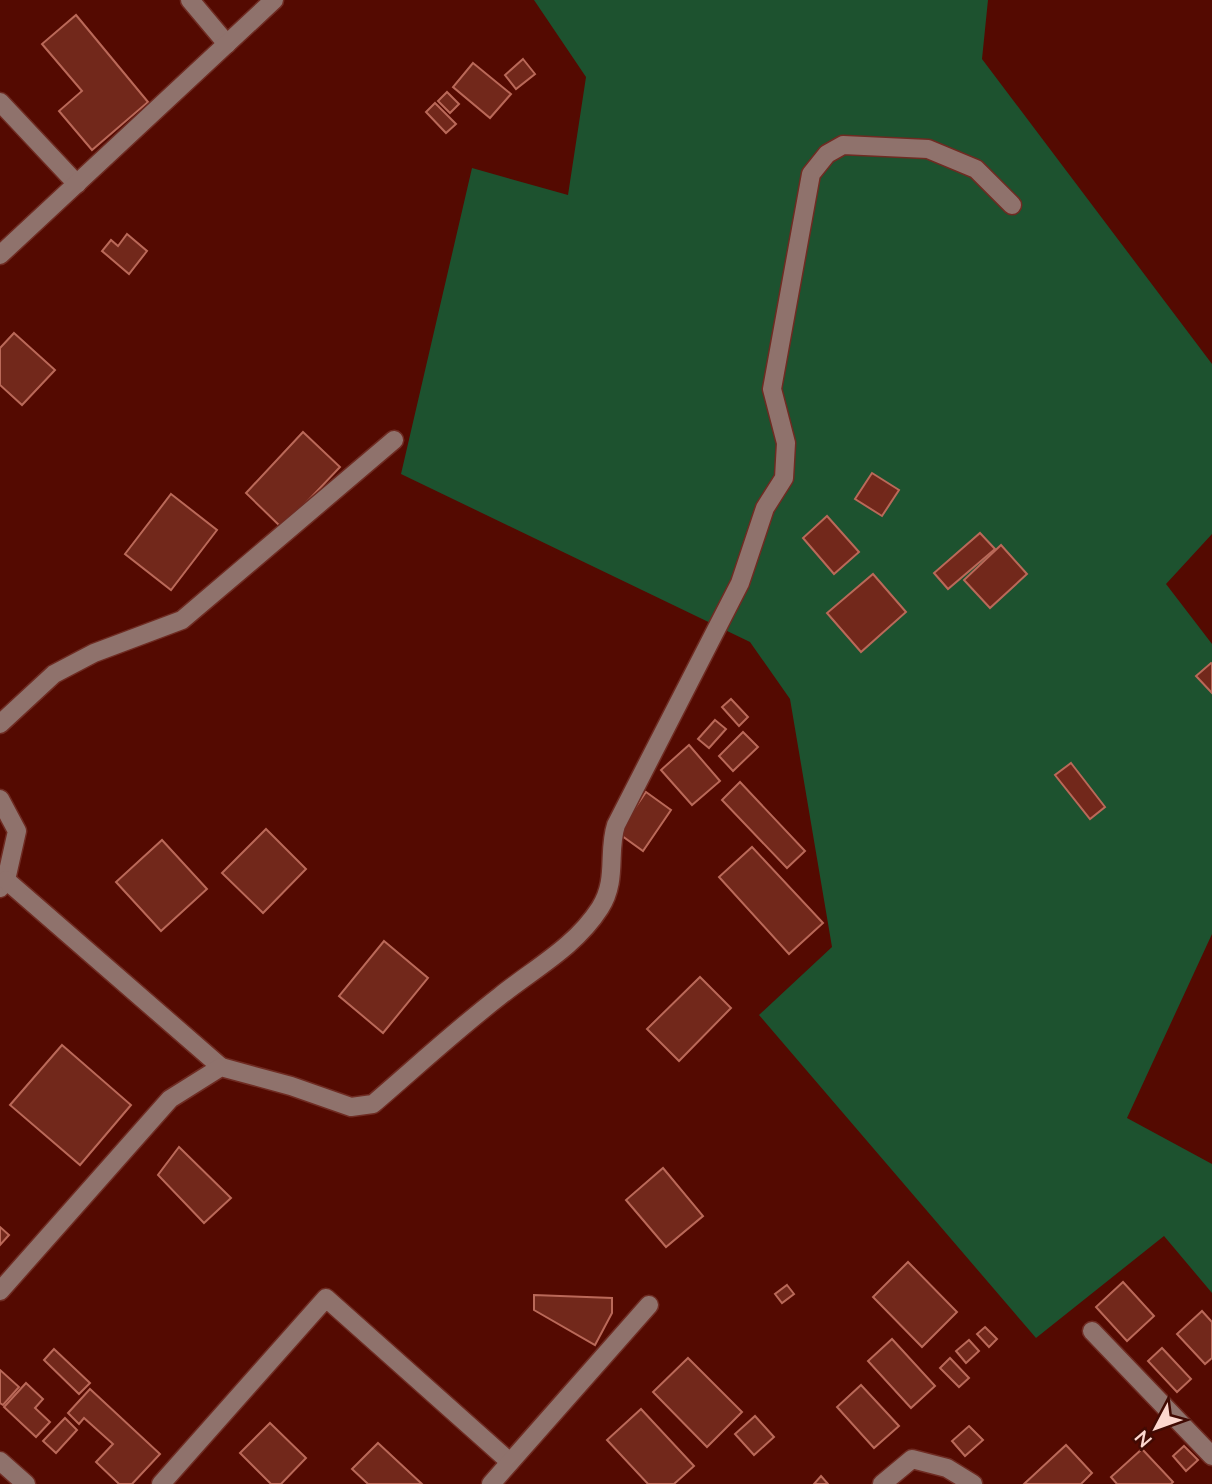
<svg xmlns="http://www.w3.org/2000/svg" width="1212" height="1484" viewBox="0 0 1212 1484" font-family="Lato,sans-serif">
	<rect width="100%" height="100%" fill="#540a01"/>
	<path fill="#1d522f" d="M534,0H988L982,59L1212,364V534L1166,584L1212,644V934L1127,1118L1212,1164V1293L1164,1236L1036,1338L759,1015L832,947L790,699L750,642L401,474L472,168L568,195L586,77Z"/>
	<g fill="#72281b" stroke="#ba6959" stroke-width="2">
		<path d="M76,15L148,102L92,150L59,111L82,91L42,44Z"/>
		<path d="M523,59L535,74L516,89L505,75Z"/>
		<path d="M473,63L511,94L490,118L453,87Z"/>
		<path d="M447,92L459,104L450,113L438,101Z"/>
		<path d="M435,103L456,124L446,133L426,112Z"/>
		<path d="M127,234L147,251L129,274L102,251L111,240L118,246Z"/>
		<path d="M14,333L55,370L22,405L0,385V348Z"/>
		<path d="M303,432L340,467L282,528L246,493Z"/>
		<path d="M872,473L899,490L882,516L855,499Z"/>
		<path d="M171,494L217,530L171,590L125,554Z"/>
		<path d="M827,516L859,552L834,574L803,538Z"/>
		<path d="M980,533L995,549L948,589L934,573Z"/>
		<path d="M1001,545L1027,574L990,608L964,580Z"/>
		<path d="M873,574L906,612L861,652L827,613Z"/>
		<path d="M1211,663L1212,664V693L1196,676Z"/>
		<path d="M731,699L748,717L739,726L722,707Z"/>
		<path d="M715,720L726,729L709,748L698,739Z"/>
		<path d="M743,732L758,747L733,771L719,756Z"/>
		<path d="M689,745L720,781L692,805L661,770Z"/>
		<path d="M1071,763L1105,807L1090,819L1055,775Z"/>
		<path d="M740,782L805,851L787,868L722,800Z"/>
		<path d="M646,792L671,810L643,851L618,833Z"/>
		<path d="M266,829L306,869L263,913L222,873Z"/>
		<path d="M162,840L207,889L161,931L116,882Z"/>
		<path d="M752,847L823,923L789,954L719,877Z"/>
		<path d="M384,941L428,978L383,1033L339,996Z"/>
		<path d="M700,977L731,1008L679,1061L647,1029Z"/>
		<path d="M62,1045L131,1105L80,1165L10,1105Z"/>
		<path d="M179,1147L231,1198L204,1223L158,1175Z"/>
		<path d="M663,1168L703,1216L666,1247L626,1200Z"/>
		<path d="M0,1227L9,1235L0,1245Z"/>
		<path d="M908,1262L957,1312L922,1347L873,1297Z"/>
		<path d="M1123,1282L1154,1316L1127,1341L1096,1307Z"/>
		<path d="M787,1285L794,1294L782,1303L775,1294Z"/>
		<path d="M534,1295L612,1298V1313L595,1345L534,1310Z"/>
		<path d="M1202,1311L1212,1322V1358L1205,1364L1177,1334Z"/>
		<path d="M985,1327L997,1339L989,1347L977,1334Z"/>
		<path d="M892,1339L935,1386L911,1408L868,1361Z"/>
		<path d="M969,1340L979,1351L966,1363L956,1351Z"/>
		<path d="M1162,1348L1191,1379L1177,1392L1148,1361Z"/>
		<path d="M54,1349L90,1383L79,1394L44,1360Z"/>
		<path d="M688,1358L742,1412L707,1447L653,1392Z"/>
		<path d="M950,1358L969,1378L959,1387L940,1368Z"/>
		<path d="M0,1370L19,1387L3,1405L0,1403Z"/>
		<path d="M26,1383L43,1399L35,1408L50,1422L36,1437L4,1407Z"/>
		<path d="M861,1385L899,1426L874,1448L837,1407Z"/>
		<path d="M90,1389L160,1454L132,1484H119L96,1462L113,1444L84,1418L79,1424L68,1413Z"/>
		<path d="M641,1409L694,1466L674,1484H648L607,1440Z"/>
		<path d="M755,1416L774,1437L754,1455L735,1434Z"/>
		<path d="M65,1418L77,1430L56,1453L43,1441Z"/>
		<path d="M270,1423L306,1458L281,1484H271L240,1453Z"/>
		<path d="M969,1426L983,1440L965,1456L952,1441Z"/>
		<path d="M378,1443L422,1484H368L352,1469Z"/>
		<path d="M1066,1445L1092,1473L1081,1484H1024Z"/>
		<path d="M1184,1446L1198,1460L1186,1471L1173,1456Z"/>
		<path d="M1142,1449L1173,1482L1171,1484H1117L1111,1477Z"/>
		<path d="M821,1476L828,1484H814Z"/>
	</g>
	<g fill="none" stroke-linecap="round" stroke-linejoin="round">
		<g stroke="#6f2b22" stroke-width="21">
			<g id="minor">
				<path d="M190,0L227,44"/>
				<path d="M0,102L77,184"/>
				<path d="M0,255L274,0"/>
				<path d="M0,724L54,674L94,653L182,620L394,440"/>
				<path d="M0,799L17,831L6,880L0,888"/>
				<path d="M6,880L221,1067"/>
				<path d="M0,1291L170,1099L221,1067L291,1086L351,1107L373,1104C415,1068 456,1030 500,996C535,968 575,947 600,908C618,880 607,852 616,825L740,583L765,508L784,478L786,443L772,389L811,174L827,154L843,145L928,149L976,169L1012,205"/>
				<path d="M1092,1331L1212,1456"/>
				<path d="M0,1461L26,1484"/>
				<path d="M161,1484L326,1298L510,1462"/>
				<path d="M491,1484L649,1305"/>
				<path d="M882,1484L912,1459L947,1468L973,1484"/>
			</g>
		</g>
		<use href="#minor" stroke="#8f726c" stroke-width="18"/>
	</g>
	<g transform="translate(1156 1428) rotate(229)" stroke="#410a03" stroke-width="5" paint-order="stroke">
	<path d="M0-5L12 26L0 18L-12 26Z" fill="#fcd7cf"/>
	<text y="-10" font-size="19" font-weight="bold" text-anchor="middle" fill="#fcd7cf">N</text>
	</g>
</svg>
